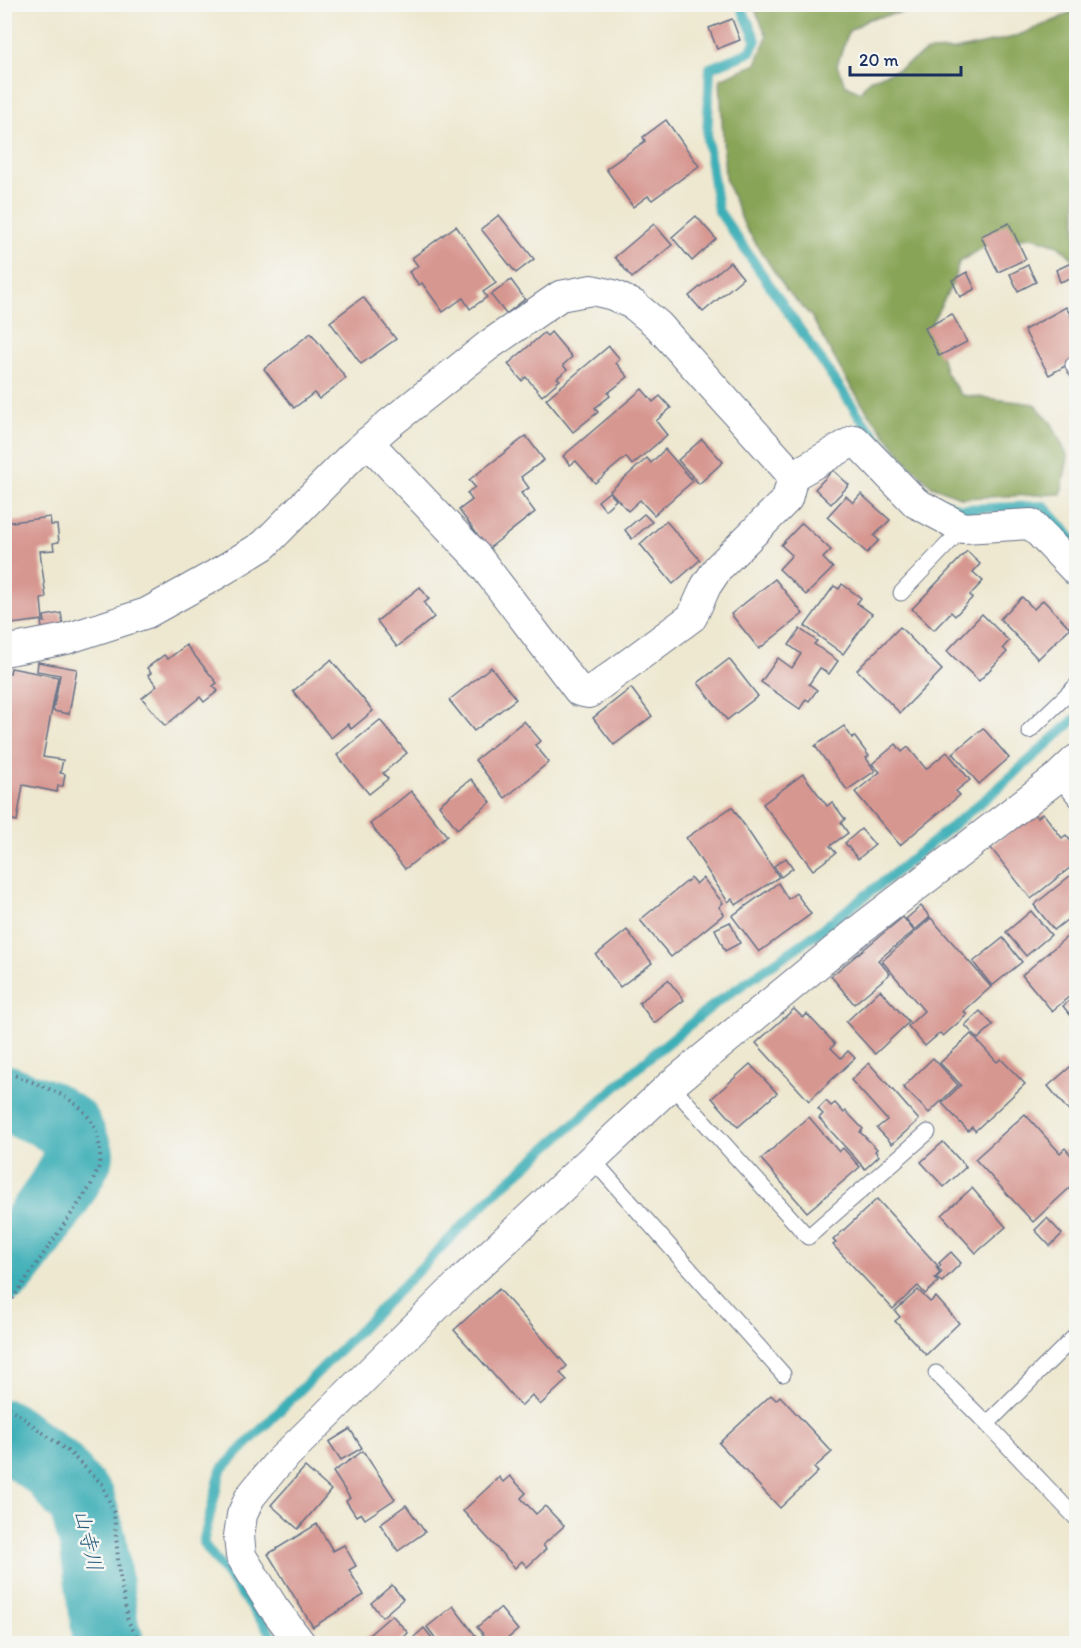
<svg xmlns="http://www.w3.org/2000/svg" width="1081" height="1648" viewBox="0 0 1081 1648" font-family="Itim,'Klee One',sans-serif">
	<rect width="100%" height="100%" fill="#f6f6f2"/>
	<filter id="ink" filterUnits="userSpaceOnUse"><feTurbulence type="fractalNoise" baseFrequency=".0167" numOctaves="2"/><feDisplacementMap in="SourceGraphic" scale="12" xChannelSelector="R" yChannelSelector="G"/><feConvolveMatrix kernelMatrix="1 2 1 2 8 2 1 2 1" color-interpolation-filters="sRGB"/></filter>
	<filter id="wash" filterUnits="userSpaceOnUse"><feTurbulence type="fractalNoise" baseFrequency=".008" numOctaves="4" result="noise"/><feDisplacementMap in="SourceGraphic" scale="24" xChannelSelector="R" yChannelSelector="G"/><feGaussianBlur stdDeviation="1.35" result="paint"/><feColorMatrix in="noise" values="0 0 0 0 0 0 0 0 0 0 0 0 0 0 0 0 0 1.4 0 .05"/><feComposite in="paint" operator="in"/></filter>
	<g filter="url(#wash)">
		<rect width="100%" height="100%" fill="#eee8d0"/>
		<path fill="#88a456" stroke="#526a5a" stroke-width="1.5" d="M753,5H925L905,12L869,19L849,31L837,65L845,84L860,92L869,80L899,69L927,51L955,50L1014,37L1058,19L1076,9V267L1073,259L1058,245L1032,237L995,240L959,262L953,283L932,322L946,373L961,395L1035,404L1052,424L1068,457L1061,494L962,498L932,486L909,464L867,411L846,379L811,316L787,291L745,227L725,178L720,79L756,64L767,36Z"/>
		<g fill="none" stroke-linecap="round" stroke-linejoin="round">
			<g stroke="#3eafb7" stroke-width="10">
				<path d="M740,4L756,40L750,52L710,68L707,138L718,210L864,423L912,478"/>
				<path d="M945,503L960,509L1044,506L1076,543"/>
				<path d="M279,1644L203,1543L221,1470L495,1193L651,1056L716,1003L816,934L892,875L995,791L1076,718"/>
			</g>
			<g stroke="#3eafb7" stroke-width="68">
				<path d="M4,1098L47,1114L68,1128L80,1154C61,1196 31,1232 4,1269"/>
				<path d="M4,1433L52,1468L82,1503L93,1542L106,1634L111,1644"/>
			</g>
		</g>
		<g id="blocks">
			<g fill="#d79791">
				<path d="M732,19L740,40L717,49L709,28Z"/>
				<path d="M666,120L699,166L652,200L648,196L633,207L606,169L645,141L643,137Z"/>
				<path d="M499,215L534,259L516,273L481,229Z"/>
				<path d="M696,216L716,239L692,261L672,237Z"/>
				<path d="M1009,223L1026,259L998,272L981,236Z"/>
				<path d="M654,224L672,245L632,278L615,257Z"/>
				<path d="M456,226L496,283L483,292L487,297L470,309L463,298L443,312L422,283L419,285L409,272L418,266L412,258Z"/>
				<path d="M730,262L743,278L703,312L689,296Z"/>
				<path d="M1071,263L1076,276L1060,282L1056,270Z"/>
				<path d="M1028,265L1036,282L1018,291L1010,274Z"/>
				<path d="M967,272L975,289L960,297L952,280Z"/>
				<path d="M511,280L525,299L506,314L491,295Z"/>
				<path d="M363,297L396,339L361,364L330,322Z"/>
				<path d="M1066,307L1076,326V360L1049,375L1024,330Z"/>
				<path d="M952,314L967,342L939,356L925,328Z"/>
				<path d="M551,332L572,357L563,365L567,370L557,378L560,380L542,396L526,377L522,381L508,364L544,333L547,336Z"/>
				<path d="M311,333L346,378L319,399L314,393L294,408L264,369Z"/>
				<path d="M609,346L620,359L616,363L628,377L608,393L610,396L595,408L598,412L573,432L546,399Z"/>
				<path d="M642,389L653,402L660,396L671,408L656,421L667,435L632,465L626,457L595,483L576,461L570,465L563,456Z"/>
				<path d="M526,436L544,460L521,477L529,488L521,493L535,512L488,549L459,510L472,500L467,493L475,487L469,480Z"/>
				<path d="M702,439L723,462L699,484L678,460Z"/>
				<path d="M665,449L693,481L654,515L640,500L628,511L610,491L647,458L651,463Z"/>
				<path d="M833,470L849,485L831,504L815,489Z"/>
				<path d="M609,492L616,500L605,510L598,501Z"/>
				<path d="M861,494L890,520L874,536L879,540L867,553L827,517L846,496L853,503Z"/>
				<path d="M644,514L652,522L632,539L625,530Z"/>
				<path d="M50,517L51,525H57L59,542L53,543L54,550L40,551L46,598L41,599L43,620L4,625V523Z"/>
				<path d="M666,521L700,560L673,584L640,544Z"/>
				<path d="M802,523L831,550L823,558L833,568L806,595L779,569L792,555L781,545Z"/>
				<path d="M967,551L980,564L973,572L983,581L970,595L972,598L955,616L951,612L934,630L912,609Z"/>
				<path d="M775,579L803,614L759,649L731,614Z"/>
				<path d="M842,584L861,598L857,603L872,614L843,654L805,626L834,586L839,589Z"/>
				<path d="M420,587L429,599L424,603L434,617L397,647L377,621Z"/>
				<path d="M1022,597L1034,609L1043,600L1070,628L1038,659L1000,619Z"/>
				<path d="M61,613L64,631L43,635L41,622H45L44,616Z"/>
				<path d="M982,614L1009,641L1003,648L1007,652L979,681L947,651Z"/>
				<path d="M900,627L942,670L900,713L857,670Z"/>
				<path d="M800,629L817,641L814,644L838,661L829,674L820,668L809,684L817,690L809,701L806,699L800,709L761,682L778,658L792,668L801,654L789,645Z"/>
				<path d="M186,645L217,683L213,686L218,691L204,702L200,697L165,726L142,698L157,686L148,675L151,673L147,668L164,655L168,659Z"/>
				<path d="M729,659L758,696L727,720L698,683Z"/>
				<path d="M331,660L373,711L351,729L348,724L331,738L293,691Z"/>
				<path d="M38,662L77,669L69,714L53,711L60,675L37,671Z"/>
				<path d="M491,667L516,699L474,731L449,700Z"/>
				<path d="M11,668L58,677L43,757L63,760L60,773L65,774L63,786H58L57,792L23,785L17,821L4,818V673H10Z"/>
				<path d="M631,688L652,716L614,745L593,718Z"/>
				<path d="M380,720L407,753L383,773L388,779L369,794L337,755Z"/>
				<path d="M524,721L541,741L535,745L549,762L505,798L475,760Z"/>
				<path d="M844,726L852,738L854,736L869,756L866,758L875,771L847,790L815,746Z"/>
				<path d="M983,728L1009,758L979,784L953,753Z"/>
				<path d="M896,744L902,752L908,747L926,769L947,752L970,780L956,791L960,795L900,845L855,792L880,772L872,764Z"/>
				<path d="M803,774L827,806L832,802L845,819L841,823L848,833L830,846L836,853L813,870L763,804Z"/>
				<path d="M471,779L491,802L457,829L439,805Z"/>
				<path d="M411,791L447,836L405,869L370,824Z"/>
				<path d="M732,807L779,877L736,905L732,899L728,902L686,838Z"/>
				<path d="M1034,813L1037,818L1043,813L1062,838L1066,835L1076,848V863L1031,899L990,847Z"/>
				<path d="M861,829L875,845L858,859L845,843Z"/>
				<path d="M786,858L793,868L781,877L774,866Z"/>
				<path d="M1076,871V913L1054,930L1034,905Z"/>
				<path d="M691,878L696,884L703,878L723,903L719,907L724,914L671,957L640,920Z"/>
				<path d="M778,883L788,899L796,893L811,914L759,952L732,916Z"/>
				<path d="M921,906L930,917L915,930L906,919Z"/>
				<path d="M1031,911L1051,935L1026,956L1006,932Z"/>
				<path d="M903,917L914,931L878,960L890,974L854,1004L831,976Z"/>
				<path d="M931,918L991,987L964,1011L967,1015L943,1036L940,1033L925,1046L908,1026L924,1011L882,961Z"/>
				<path d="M730,922L740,943L725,951L715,929Z"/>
				<path d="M1076,929V991L1052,1011L1022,975Z"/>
				<path d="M627,930L652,963L620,987L596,955Z"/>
				<path d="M1003,938L1022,962L992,986L973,962Z"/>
				<path d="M668,980L684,1000L654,1023L639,1003Z"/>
				<path d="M880,990L909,1022L875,1054L846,1022Z"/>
				<path d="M1076,995V1022L1063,1006Z"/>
				<path d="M794,1009L803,1018L807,1014L835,1044L831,1048L841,1058L848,1051L855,1058L809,1101L756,1043Z"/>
				<path d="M980,1011L993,1025L978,1039L965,1025Z"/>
				<path d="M971,1034L997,1062L1001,1059L1025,1084L975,1131L972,1127L968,1131L942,1103L961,1085L940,1063Z"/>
				<path d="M933,1058L958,1085L929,1113L903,1087Z"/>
				<path d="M1076,1062V1120L1048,1086Z"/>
				<path d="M869,1063L919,1120L892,1144L877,1128L887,1120L851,1080Z"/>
				<path d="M750,1064L777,1093L738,1127L712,1098Z"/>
				<path d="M826,1101L831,1106L835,1103L844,1113L846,1111L863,1129L860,1132L877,1149L875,1151L879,1156L865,1169L819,1118L823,1114L818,1109Z"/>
				<path d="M1025,1114L1060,1153L1065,1148L1076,1161V1182L1033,1222L975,1159Z"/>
				<path d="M809,1117L839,1152L843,1148L860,1167L807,1212L761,1159Z"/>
				<path d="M943,1142L966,1167L944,1187L921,1162Z"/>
				<path d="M972,1188L1006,1227L976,1253L942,1215Z"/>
				<path d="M877,1199L938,1266L936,1267L940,1273L935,1278L938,1282L925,1294L918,1286L893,1309L833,1245L836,1243L833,1240Z"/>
				<path d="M1047,1218L1062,1234L1050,1246L1035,1230Z"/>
				<path d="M951,1252L961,1263L942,1282L936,1278L942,1272L938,1268L941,1265L939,1263Z"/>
				<path d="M499,1289L567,1366L560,1373L567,1380L540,1405L532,1395L521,1406L454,1330Z"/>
				<path d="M918,1290L930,1302L936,1297L959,1323L926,1355L895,1321L900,1317L895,1311Z"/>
				<path d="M771,1395L776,1400L780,1396L832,1452L814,1468L818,1472L780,1508L719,1443Z"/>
				<path d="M350,1429L362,1448L341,1460L329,1442Z"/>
				<path d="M363,1451L395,1499L365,1519L361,1513L356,1516L346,1501L350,1498L333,1472Z"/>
				<path d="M305,1467L331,1490L298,1529L271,1505Z"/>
				<path d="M510,1476L526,1493L521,1498L536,1514L545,1506L564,1526L543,1545L546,1549L527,1567L522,1561L515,1568L463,1511L499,1477L503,1482Z"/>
				<path d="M406,1505L425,1532L398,1551L380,1524Z"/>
				<path d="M317,1524L333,1551L344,1545L356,1566L349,1570L364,1595L313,1627L268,1554Z"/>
				<path d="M392,1585L403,1599L382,1617L371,1603Z"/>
				<path d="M453,1606L482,1644H440L427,1627Z"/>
				<path d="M500,1608L518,1630L501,1644H491L477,1627Z"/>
				<path d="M392,1615L408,1633L397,1644H366L363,1640Z"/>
				<path d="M424,1628L433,1639L428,1644H419L414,1637Z"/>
			</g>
		</g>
	</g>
	<g filter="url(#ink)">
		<use href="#blocks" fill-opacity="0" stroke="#657086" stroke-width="1.5"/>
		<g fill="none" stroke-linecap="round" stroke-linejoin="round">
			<g stroke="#657086" stroke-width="17">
				<g id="service">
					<path d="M1073,365L1076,371"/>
					<path d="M901,593L963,528"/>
					<path d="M1029,731L1076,686"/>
					<path d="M1058,777L1076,799"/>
					<path d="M671,1085L808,1237L928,1132"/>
					<path d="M592,1159L783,1374"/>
					<path d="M1076,1335L987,1424L1076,1518"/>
					<path d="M936,1373L987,1424"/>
				</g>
			</g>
			<g stroke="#657086" stroke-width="32">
				<g id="minor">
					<path d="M368,442L478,558L579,691L589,693L692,617L706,586L718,568L787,499L793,476"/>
					<path d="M4,651L66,639L147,613L215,575L264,545L352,456L389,424L489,345L560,296L592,290L613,295L634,305L658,325L793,476L855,440L916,503L963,528L1031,524L1076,571"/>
					<path d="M301,1644L273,1607L241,1556L239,1536L242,1515L250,1497L276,1465L464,1279L671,1085L863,927L1058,777L1076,760"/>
				</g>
			</g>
			<g stroke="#657086" stroke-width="4" stroke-dasharray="1.5 4.5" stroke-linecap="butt">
				<path d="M4,1071C39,1086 88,1096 98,1138C100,1147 101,1156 99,1166C97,1173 93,1180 90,1187L4,1311"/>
				<path d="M4,1404L69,1452L102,1484L114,1513L119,1571L128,1621L141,1644"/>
			</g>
			<use href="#service" stroke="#fff" stroke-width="15"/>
			<use href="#minor" stroke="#fff" stroke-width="30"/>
		</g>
	</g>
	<g text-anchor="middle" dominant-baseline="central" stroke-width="5" stroke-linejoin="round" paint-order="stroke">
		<g font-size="21" font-style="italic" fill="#275c7d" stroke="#f6f6f2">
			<text transform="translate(89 1540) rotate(77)">山寺川</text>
		</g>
	</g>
	<rect width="1081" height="1648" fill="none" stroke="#f6f6f2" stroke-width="24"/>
	<path d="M850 66v9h111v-9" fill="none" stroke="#1b2f5e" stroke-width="3"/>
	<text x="859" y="66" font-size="18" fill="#1b2f5e" stroke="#f6f6f2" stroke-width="4.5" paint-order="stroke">20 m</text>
</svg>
